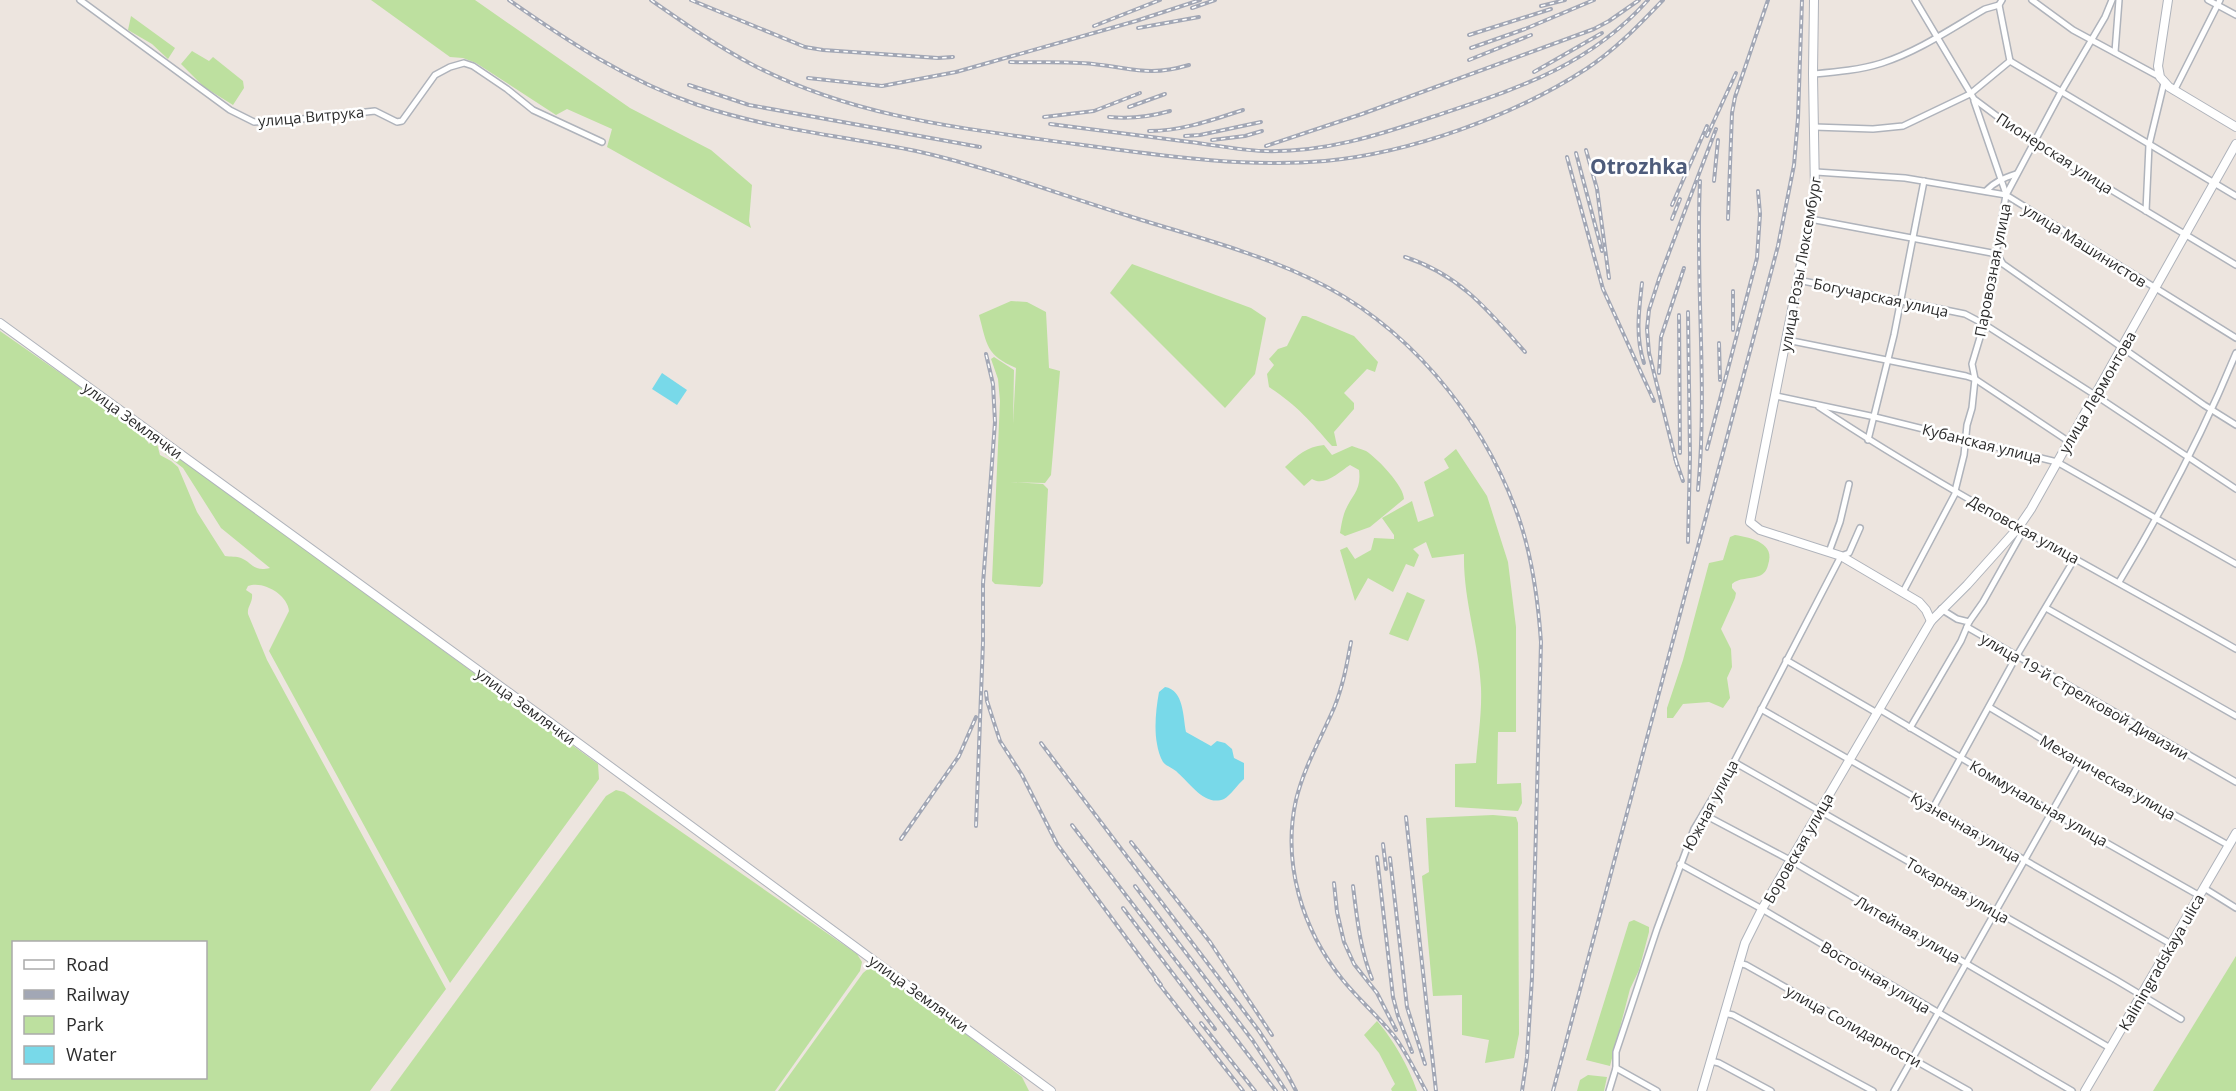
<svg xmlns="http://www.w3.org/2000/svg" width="2236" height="1091" viewBox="0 0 2236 1091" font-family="'Open Sans',sans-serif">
	<rect width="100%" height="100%" fill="#ede5df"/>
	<g fill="#bde09f" fill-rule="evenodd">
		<path d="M371,0H475L630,108L711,150L752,185L749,221L751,228L607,147L612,129L567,109L556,115L476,63L463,58L450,57Z"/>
		<path d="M131,16L175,48L168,59L152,44L128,30Z"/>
		<path d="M192,51L209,61L213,57L243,81L244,88L233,105L204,87L181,64Z"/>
		<path d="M1132,264L1251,308L1266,318L1255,374L1225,408L1110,293Z"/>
		<path d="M1011,301L1027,302L1046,312L1049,368L1060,371L1051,475L1045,483L1010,482L1043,484L1048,489L1043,583L1040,587L995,584L992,581L1000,401L998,379L991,359L994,357L1014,370L1013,424L1016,368C986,355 987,345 979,315Z"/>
		<path d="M1302,316H1306L1354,336L1378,362L1375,372L1367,369L1344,393L1354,403V409L1334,432L1337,446H1332C1309,420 1299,407 1269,387L1267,374L1274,365L1269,359L1278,349L1287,346Z"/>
		<path d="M0,331L139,428L149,444L151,442L157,444L160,455L171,461L178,467L197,512L225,556C230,557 237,556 241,558C253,563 253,572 270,568L221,528L183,468L165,454L163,451L165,448L189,464L598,764L599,779L450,983L269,651L289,611C288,595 263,580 248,586L246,590L252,594C253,603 247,606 248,614L267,660L446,989L370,1091H0ZM14,942H206V1078H14Z"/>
		<path d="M1324,445L1332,455L1352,446C1356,448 1362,449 1366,451C1377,458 1404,486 1404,499L1370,527L1345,536L1340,533C1341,527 1342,520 1344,514C1350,496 1362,492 1359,470L1350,465C1339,472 1325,487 1312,479L1304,486L1285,467C1298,455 1306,447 1324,445Z"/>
		<path d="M1456,449L1487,496L1508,562L1516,627V732H1498L1497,784L1521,783L1522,803L1518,811L1455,807V764L1476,763C1478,738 1482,713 1481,688C1479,643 1463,600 1464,554L1432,558L1426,542L1413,549L1419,555L1414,567L1406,564L1393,592L1368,578L1355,601L1340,550L1347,547L1355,559L1371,550L1374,538L1394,539V535L1382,518L1412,501L1418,522L1434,516L1424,482L1449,468L1444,459Z"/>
		<path d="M1735,535C1752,538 1776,543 1768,565C1767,570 1764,574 1759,576C1750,579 1738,578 1732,584V588L1736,593L1735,598L1721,629L1731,649L1732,667L1727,678L1730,698L1723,708L1709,702L1683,704L1673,718H1667V708L1683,660L1709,563L1723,560L1730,537Z"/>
		<path d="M1407,592L1425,600L1408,641L1389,634Z"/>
		<path d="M616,790L624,792L857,954L862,962L860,971L775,1091H390L606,796Z"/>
		<path d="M1493,815L1516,817L1518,823L1519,1034L1514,1058L1485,1063L1489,1040L1462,1035V995L1433,996L1422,876L1429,872L1426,818Z"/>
		<path d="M1634,920L1649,927V932L1639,970L1630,989L1610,1066L1586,1060L1629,922Z"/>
		<path d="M2236,956V1091H2153Z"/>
		<path d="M869,968H876L893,978L1022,1077L1029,1091H778L863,973Z"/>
		<path d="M1377,1021C1393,1039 1409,1067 1417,1091H1392L1391,1089L1395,1084L1379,1053L1364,1035Z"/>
		<path d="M1588,1075L1607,1077L1604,1091H1577L1580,1080Z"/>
	</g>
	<g fill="#78d9e9">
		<path d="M662,373L687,390L677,405L652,389Z"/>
		<path d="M1165,687C1184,690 1183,717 1186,732L1211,746L1217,741L1225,743L1232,749L1234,758L1244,763V779C1238,784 1230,796 1224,799C1205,807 1190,783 1178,773C1174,768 1167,767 1163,762C1160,757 1158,750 1157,744C1154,729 1156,708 1159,692Z"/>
	</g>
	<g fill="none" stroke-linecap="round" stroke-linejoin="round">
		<g stroke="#afb3bb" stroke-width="8">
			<g id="street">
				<path d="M80,0L230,110L254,122L302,119L375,111L397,122L402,121L435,75L450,67L464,63L473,66L507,89L533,110L602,142"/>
				<path d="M1915,0L1974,99L2033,143L2236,265"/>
				<path d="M2032,0L2073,30L2160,77"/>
				<path d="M2208,0L2236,15"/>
				<path d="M2115,52L2119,0"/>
				<path d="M2010,61L2236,196"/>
				<path d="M1813,74C1836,72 1860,70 1882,63C1919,51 1952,28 1985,9L1999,5"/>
				<path d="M2174,91L2220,0"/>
				<path d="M1974,101L2006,194"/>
				<path d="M1814,127L1873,129L1903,126L1970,94L2010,61L1999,5L2002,0"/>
				<path d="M1816,172L1905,178L2006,195L2236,338"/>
				<path d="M1986,191C1994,182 2004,178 2016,174"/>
				<path d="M2146,211L2149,145L2164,83"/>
				<path d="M1810,219L1997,254L2003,264L2204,405L2236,425"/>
				<path d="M1798,280L1965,314L1984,324L2095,395L2236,489"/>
				<path d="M1787,340L1966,376L1975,379L2068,441"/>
				<path d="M1776,396L1875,417L2057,462L2236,564"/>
				<path d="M1819,407C1953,496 2097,569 2236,649"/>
				<path d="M1868,440L1894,335L1924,181"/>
				<path d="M1955,491L1964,455L1967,425L1972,408L1975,379L1972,364L1984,324L2006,195L2061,92L2105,17L2112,0"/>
				<path d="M1829,552L1840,522L1849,484"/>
				<path d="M2119,582C2165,506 2202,436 2236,353"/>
				<path d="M1903,592L1956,492"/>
				<path d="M2046,608L2236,716"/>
				<path d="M1969,622L1983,602L2023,531"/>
				<path d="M1967,627L2236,782"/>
				<path d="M1786,660L1877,713"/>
				<path d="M1989,707L2080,762L2228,845"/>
				<path d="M1761,709L2171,944"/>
				<path d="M1879,709L2052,812L2200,896"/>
				<path d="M1910,728L1961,641L1969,622L1957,619L1941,609"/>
				<path d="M1734,762L2116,980L2181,1019"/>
				<path d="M1933,808L2016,657L2075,558"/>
				<path d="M1703,814L1790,860L2110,1048"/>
				<path d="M1680,864L1762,909L2072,1091"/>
				<path d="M2204,888L2236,908"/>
				<path d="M1738,963L1746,965L1969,1091"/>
				<path d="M1724,1013L1733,1015L1873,1091"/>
				<path d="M1711,1061L1719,1063L1771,1091"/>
				<path d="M1616,1068L1657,1091"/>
				<path d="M1609,1091L1616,1068V1052L1657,929L1694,829L1734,762L1841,556L1849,553L1860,528"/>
				<path d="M1894,1091L2080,762"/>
			</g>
		</g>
		<g stroke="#afb3bb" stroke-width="10">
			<g id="secondary">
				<path d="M1814,0L1813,74L1815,193L1750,522L1760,530L1841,556L1919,602L1926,610L1931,621"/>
				<path d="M2168,0L2158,66L2160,77L2169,87L2236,127"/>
				<path d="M0,323L566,734L1051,1091"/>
				<path d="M1702,1091L1745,943L1762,909L1931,621L1967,585L2018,528L2031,509L2236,144"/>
				<path d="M2085,1091L2236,833"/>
			</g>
		</g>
		<use href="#street" stroke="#fff" stroke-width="5"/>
		<use href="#secondary" stroke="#fff" stroke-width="8"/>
		<g stroke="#a2a7b5" stroke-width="4">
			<g id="rail">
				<path d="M509,0C569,42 628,81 698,105C768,129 843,136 916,151C988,167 1058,194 1129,216C1189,235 1252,251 1309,278C1406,323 1481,414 1517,513C1532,554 1538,599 1541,642L1532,978L1527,1057L1522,1091"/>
				<path d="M651,0C684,23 717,46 753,65C856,118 961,128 1075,144C1158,155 1241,168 1325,161C1410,153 1514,116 1586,69C1615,50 1639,25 1663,0"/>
				<path d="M691,0L805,47L823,50L938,58L953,57"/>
				<path d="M1541,6L1565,0"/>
				<path d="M1192,8L1215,0"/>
				<path d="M1094,26L1160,0"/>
				<path d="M1138,28L1199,17"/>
				<path d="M1469,35L1551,9"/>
				<path d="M1471,48L1525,29L1594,0"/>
				<path d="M1469,60L1531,35"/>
				<path d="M1010,62C1037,63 1066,61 1093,64C1133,68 1148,77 1189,65"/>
				<path d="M1534,72L1602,33"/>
				<path d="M808,78L882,86L956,72L1136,21L1200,0"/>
				<path d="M689,85L749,105L980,147"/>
				<path d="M1129,107L1165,94"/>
				<path d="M1044,117L1094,111L1140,93"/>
				<path d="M1109,117C1131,119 1149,117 1170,111"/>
				<path d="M1050,124C1097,130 1144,136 1190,142C1215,145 1238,150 1263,151C1324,153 1379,135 1435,116C1518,88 1588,67 1648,0"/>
				<path d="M1149,131C1182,131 1212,120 1243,110"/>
				<path d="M1185,136L1200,135L1261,122"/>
				<path d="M1707,136L1736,73"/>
				<path d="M1212,140L1245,136L1262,131"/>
				<path d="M1266,146L1362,114L1594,29L1609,21L1639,0"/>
				<path d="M1586,150L1597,189L1609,278"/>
				<path d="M1576,153L1602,251"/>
				<path d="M1567,157L1603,289L1654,401"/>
				<path d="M1714,181L1718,140"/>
				<path d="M1672,205L1707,126"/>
				<path d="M1672,219L1680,199"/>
				<path d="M1728,219L1732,113L1735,97L1768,0"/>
				<path d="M1405,257C1460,275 1488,310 1525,352"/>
				<path d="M1642,283C1639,310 1635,336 1644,363"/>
				<path d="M1688,312L1690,457L1688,542"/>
				<path d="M1679,315L1680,453"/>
				<path d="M1733,330V291"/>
				<path d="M1719,343L1720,380"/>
				<path d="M1659,373L1661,337L1684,268"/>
				<path d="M1707,449L1757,258L1760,214L1758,191"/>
				<path d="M1675,458L1683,481"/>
				<path d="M1677,465L1649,353L1647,329L1649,310L1659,279L1716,129"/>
				<path d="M1698,490C1708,387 1695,284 1700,181"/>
				<path d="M1351,642C1347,664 1343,686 1334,708C1321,738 1304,767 1296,800C1282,863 1302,929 1342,979C1358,999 1378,1016 1394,1036C1407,1053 1416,1073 1426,1091"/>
				<path d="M986,692L987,701L1000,741L1022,775L1057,844L1161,985"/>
				<path d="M1041,743L1259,1031L1286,1072L1296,1091"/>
				<path d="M1406,817L1436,1091"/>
				<path d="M1072,825L1276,1091"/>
				<path d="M976,826L983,642V584L995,422L993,384L986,354"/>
				<path d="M901,839L959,756L976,717"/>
				<path d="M1131,842L1210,942L1272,1035"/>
				<path d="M1383,844L1386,869"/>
				<path d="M1377,857L1393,997L1398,1016L1412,1052"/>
				<path d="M1390,858L1407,1007L1425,1064"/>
				<path d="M1334,883L1337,912L1344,942L1354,964L1377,993L1396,1030"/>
				<path d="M1135,886L1253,1041L1286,1091"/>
				<path d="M1353,886C1357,918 1360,949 1372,979"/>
				<path d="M1123,908L1215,1029"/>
				<path d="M1156,980L1243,1091"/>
				<path d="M1201,1023L1255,1091"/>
				<path d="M1553,1091L1778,246L1794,165L1798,118L1802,0"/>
			</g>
		</g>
		<use href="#rail" stroke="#fff" stroke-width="1.5" stroke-dasharray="4.5" stroke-linecap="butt"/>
	</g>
	<g text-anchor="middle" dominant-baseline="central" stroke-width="5" stroke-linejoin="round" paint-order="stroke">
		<g font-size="15" fill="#2c2c2c" stroke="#fff">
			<text transform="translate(311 116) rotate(-5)">улица Витрука</text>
			<text transform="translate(2055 153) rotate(33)">Пионерская улица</text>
			<text transform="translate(2085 245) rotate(32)">улица Машинистов</text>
			<text transform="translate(1800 264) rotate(-80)">улица Розы Люксембург</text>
			<text transform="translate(1992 270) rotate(-79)">Паровозная улица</text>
			<text transform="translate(1881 297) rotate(12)">Богучарская улица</text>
			<text transform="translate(2097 392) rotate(-60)">улица Лермонтова</text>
			<text transform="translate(133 420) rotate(36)">улица Землячки</text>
			<text transform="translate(1982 443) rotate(14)">Кубанская улица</text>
			<text transform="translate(2024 529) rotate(29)">Деповская улица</text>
			<text transform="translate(2085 696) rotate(30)">улица 19-й Стрелковой Дивизии</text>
			<text transform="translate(526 706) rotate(36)">улица Землячки</text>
			<text transform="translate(2108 777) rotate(30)">Механическая улица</text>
			<text transform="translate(2039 803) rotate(30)">Коммунальная улица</text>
			<text transform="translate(1710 805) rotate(-62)">Южная улица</text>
			<text transform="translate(1966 827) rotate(30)">Кузнечная улица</text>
			<text transform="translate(1798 848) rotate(-60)">Боровская улица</text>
			<text transform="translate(1958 890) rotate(30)">Токарная улица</text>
			<text transform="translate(1908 929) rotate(30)">Литейная улица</text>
			<text transform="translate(2161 962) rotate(-60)">Kaliningradskaya ulica</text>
			<text transform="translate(1876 977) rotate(31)">Восточная улица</text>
			<text transform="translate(919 993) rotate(36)">улица Землячки</text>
			<text transform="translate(1854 1026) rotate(29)">улица Солидарности</text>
		</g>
		<g font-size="21" font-weight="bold" fill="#4e5c7b" stroke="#fff">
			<text x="1639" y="166">Otrozhka</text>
		</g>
	</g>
	<rect x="12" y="941" width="195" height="138" fill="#ffffff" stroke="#ababab" stroke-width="1.5"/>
	<rect x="24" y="960" width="30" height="9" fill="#ffffff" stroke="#ababab" stroke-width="1.5"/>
	<text x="66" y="971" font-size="18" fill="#2c2c2c">Road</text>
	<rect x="24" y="990" width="30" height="9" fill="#a2a7b5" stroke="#ababab" stroke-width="1.5"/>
	<text x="66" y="1001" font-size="18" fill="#2c2c2c">Railway</text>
	<rect x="24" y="1016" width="30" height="18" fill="#bde09f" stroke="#ababab" stroke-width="1.5"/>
	<text x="66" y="1031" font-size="18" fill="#2c2c2c">Park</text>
	<rect x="24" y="1046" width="30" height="18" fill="#78d9e9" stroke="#ababab" stroke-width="1.5"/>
	<text x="66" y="1061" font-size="18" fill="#2c2c2c">Water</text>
</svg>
